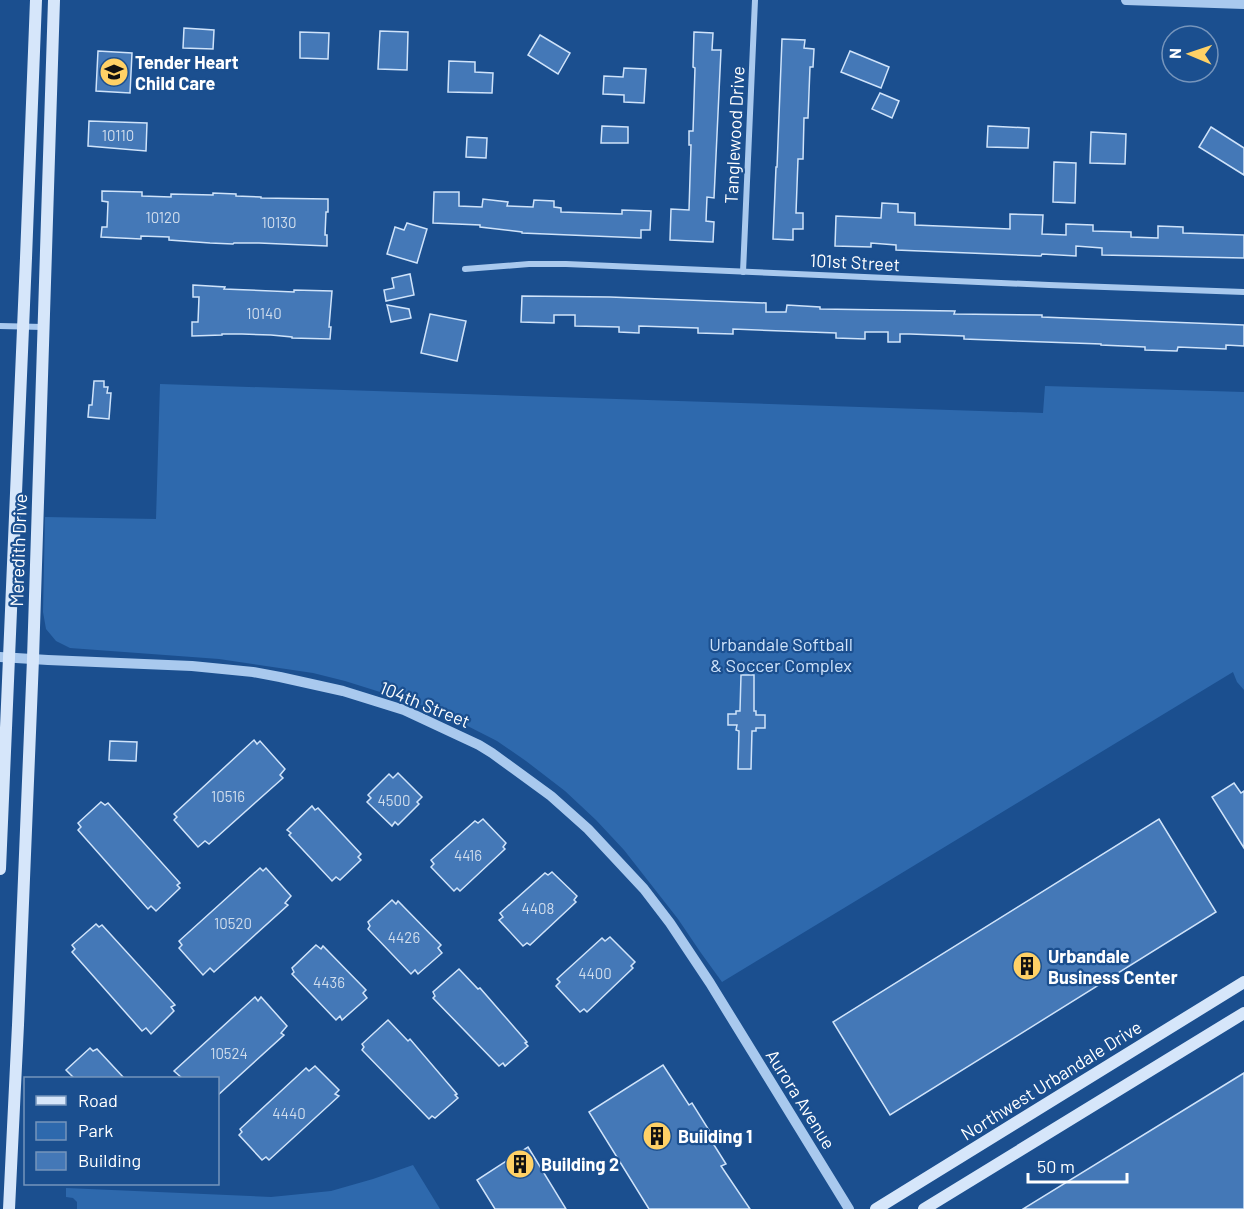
<svg xmlns="http://www.w3.org/2000/svg" width="1244" height="1209" viewBox="0 0 1244 1209" font-family="Barlow,sans-serif">
	<rect width="100%" height="100%" fill="#1b4f8f"/>
	<g fill="#2e69ad">
		<path d="M160,384L1043,413L1045,386L1244,392V690L1237,682L1233,672L722,982L701,953L678,919L624,850L596,820L565,791L526,761L497,741L442,713L412,702L345,681L313,673L219,659L70,648L56,641L46,629L43,612L45,517L156,519Z"/>
		<path d="M413,1165L440,1209H77V1202L73,1198L66,1197V1188L271,1197L331,1191L373,1179Z"/>
	</g>
	<g fill="#4478b7" stroke="#cfe3fa" stroke-width="1.5">
		<path d="M184,28L214,30L213,49L183,48Z"/>
		<path d="M380,31L408,32L407,70L378,69Z"/>
		<path d="M300,32L329,33L328,59L300,58Z"/>
		<path d="M694,32L713,33L712,50H721L714,198L707,197L706,221L714,222L713,242L670,240L671,209L689,210L691,145H689V131H693L695,68L693,67Z"/>
		<path d="M540,35L570,53L558,74L528,55Z"/>
		<path d="M782,39L805,40L804,48L814,49L813,67H810L808,118H804L803,159H798L796,213H803V229H793V240L773,239L776,167H777Z"/>
		<path d="M98,51L132,53L130,93L96,91Z"/>
		<path d="M850,51L889,67L881,88L841,72Z"/>
		<path d="M449,61L475,62V72L493,73L492,93L448,92Z"/>
		<path d="M624,68L646,69L644,103L624,102V95L603,94L604,76L623,77Z"/>
		<path d="M880,93L899,101L892,118L872,109Z"/>
		<path d="M89,121L147,123L146,151L88,146Z"/>
		<path d="M602,126L628,127V143H601Z"/>
		<path d="M988,126L1029,128L1028,148L987,147Z"/>
		<path d="M1211,127L1244,148V175L1199,147Z"/>
		<path d="M1091,132L1126,134L1125,164L1090,163Z"/>
		<path d="M467,137L487,138L486,158L466,157Z"/>
		<path d="M1054,162L1076,163L1075,203L1053,202Z"/>
		<path d="M102,191L142,192V196L171,197V194L213,195V193L236,194V196L261,197V198L328,199V212H326L325,235H327V246L259,243H234L233,244L210,243L169,240V237L141,236V239L101,237L102,227H107L108,202L102,201Z"/>
		<path d="M434,192H459V206L482,207L483,199L508,202L507,206L533,207L534,200L554,201V207L561,208V212L622,214V210L651,211L650,230H641V238L522,233V232L480,227V225L433,223Z"/>
		<path d="M882,203L898,204V212L915,213V225L1010,229V214L1043,215L1042,234L1066,235V224L1093,225V231L1131,232V237L1158,238V226L1183,227V233L1244,235V258L1102,255V248L1076,246V256L1042,254L1041,256L896,250V245L871,243V247L835,246L836,216L881,218Z"/>
		<path d="M407,223L427,229L417,263L387,254L395,227L404,230Z"/>
		<path d="M410,274L414,295L386,301L384,290L394,288L392,278Z"/>
		<path d="M193,285L225,287L224,289L294,292V290L332,291L329,327H331L330,339L292,338V337L271,335L242,334H222V335L192,336V322H198L199,297H193Z"/>
		<path d="M522,296L610,297L766,303V312H786L787,305L820,307V309L955,311L954,314L1042,315V317L1244,325V346L1226,345V349L1178,347L1177,351L1145,350V347L1101,345V344L964,339V336L910,334H900V342H888V332H865V339L836,338V333L733,329V334L698,333V328L639,326V333L619,332V327L575,326V315H554V323L521,322Z"/>
		<path d="M387,305L409,309L411,318L391,322Z"/>
		<path d="M430,314L466,321L457,361L421,353Z"/>
		<path d="M94,381H104V387H108L107,393H111L109,419L88,417L89,405H92Z"/>
		<path d="M741,675H754V711H756V715H765V728H756V731H752L751,769H738L739,731L736,730L737,725H728V714H736V711H740Z"/>
		<path d="M254,740L257,744L260,741L285,769L280,775L283,778L209,844L205,841L198,847L174,820L177,817L174,814Z"/>
		<path d="M110,741L137,742L136,761L109,760Z"/>
		<path d="M398,773L422,797L417,802L419,804L398,825L395,822L392,826L367,802L371,798L368,795L389,774L393,778Z"/>
		<path d="M1234,783L1241,793L1244,791V848L1212,797Z"/>
		<path d="M101,802L105,805L108,803L180,883L177,885L180,888L156,911L151,906L148,909L78,830L81,827L78,823Z"/>
		<path d="M312,806L315,810L318,808L361,854L358,857L361,860L340,880L336,877L332,881L289,835L291,833L287,830Z"/>
		<path d="M483,819L506,843L503,847L505,849L460,891L457,888L454,891L431,867L434,864L431,860L475,821L478,823Z"/>
		<path d="M1159,819L1216,912L890,1115L833,1022Z"/>
		<path d="M260,868L263,871L266,868L291,896L285,903L288,905L214,972L210,968L203,975L179,948L182,945L179,941Z"/>
		<path d="M552,872L577,896L574,900L576,902L530,945L527,943L523,946L499,920L503,917L500,913L545,873L548,875Z"/>
		<path d="M392,900L396,904L398,901L441,945L438,948L442,953L418,974L415,970L411,974L368,929L370,926L368,922Z"/>
		<path d="M96,924L99,927L102,925L175,1005L171,1007L174,1011L151,1034L146,1028L142,1031L72,952L75,949L72,945Z"/>
		<path d="M610,937L635,962L631,966L633,968L587,1012L584,1009L580,1012L556,986L560,982L557,979L602,938L605,941Z"/>
		<path d="M316,945L321,949L323,946L366,990L363,993L367,998L342,1020L340,1016L336,1020L292,974L294,972L292,968Z"/>
		<path d="M459,969L478,989L480,988L527,1042L525,1043L528,1046L505,1066L503,1063L499,1066L433,998L435,996L433,992Z"/>
		<path d="M255,997L258,1001L261,997L287,1026L281,1033L284,1035L218,1095V1078H182L174,1071Z"/>
		<path d="M388,1020L408,1041L410,1039L457,1094L455,1095L458,1098L435,1118L432,1116L429,1119L362,1050L364,1047L362,1044Z"/>
		<path d="M90,1048L93,1051L97,1049L124,1078H74L66,1070Z"/>
		<path d="M663,1065L689,1105L692,1103L712,1135L709,1137L726,1164L721,1166L750,1209H649L589,1112Z"/>
		<path d="M315,1066L339,1090L335,1094L339,1096L269,1160L266,1157L262,1160L239,1135L242,1132L240,1129L306,1068L309,1071Z"/>
		<path d="M1244,1073V1209H1023Z"/>
		<path d="M528,1147L566,1209H495L477,1180Z"/>
	</g>
	<g fill="none" stroke-linecap="round" stroke-linejoin="round">
		<g stroke="#a9c9ee" stroke-width="6">
			<path d="M465,269L529,264H566L1049,285L1244,292"/>
			<path d="M743,272L755,0"/>
			<path d="M0,326L43,327"/>
		</g>
		<g stroke="#a9c9ee" stroke-width="10">
			<path d="M1126,0L1244,4"/>
			<path d="M0,657L48,660L192,666L253,672L280,677L343,691L404,710L479,745L492,753L551,796L588,829L644,889L670,923L710,983L849,1209"/>
		</g>
		<g stroke="#d6e6fa" stroke-width="12">
			<path d="M0,869L26,258L36,0"/>
			<path d="M9,1209L18,1025L33,659L54,0"/>
			<path d="M876,1209L1244,982"/>
			<path d="M924,1209L1244,1013"/>
		</g>
	</g>
	<defs>
		<g id="school-disc" transform="scale(1.5)"><circle r="9.5" fill="#ffd166" stroke="#1b4f8f"/><path d="M0-5L7-2L0 1L-7-2ZM-4 1L0 2.5L4 1V4Q0 6-4 4Z" fill="#111"/></g>
		<g id="building-disc" transform="scale(1.5)"><circle r="9.5" fill="#ffd166" stroke="#1b4f8f"/><path d="M-4-6H4V6H1V3H-1V6H-4ZM-2.5-4.3h1.7v1.8h-1.7ZM.8-4.3h1.7v1.8H.8ZM-2.5-1h1.7V.8h-1.7ZM.8-1h1.7V.8H.8Z" fill="#111"/></g>
	</defs>
	<g fill-rule="evenodd">
		<use href="#school-disc" x="114" y="72"/>
		<use href="#building-disc" x="1027" y="966"/>
		<use href="#building-disc" x="657" y="1136"/>
		<use href="#building-disc" x="520" y="1164"/>
	</g>
	<g text-anchor="middle" dominant-baseline="central" stroke-width="4.5" stroke-linejoin="round" paint-order="stroke">
		<g font-size="15" fill="#d0dded">
			<text x="118" y="135">10110</text>
			<text x="163" y="217">10120</text>
			<text x="279" y="222">10130</text>
			<text x="264" y="313">10140</text>
			<text x="228" y="796">10516</text>
			<text x="394" y="800">4500</text>
			<text x="468" y="855">4416</text>
			<text x="538" y="908">4408</text>
			<text x="233" y="923">10520</text>
			<text x="404" y="937">4426</text>
			<text x="595" y="973">4400</text>
			<text x="329" y="982">4436</text>
			<text x="229" y="1053">10524</text>
			<text x="289" y="1113">4440</text>
		</g>
		<g font-size="18" font-weight="bold" fill="#fff" stroke="#1b4f8f" text-anchor="start">
			<text x="135" y="62">Tender Heart<tspan x="135" dy="21">Child Care</tspan></text>
			<text x="1048" y="956">Urbandale<tspan x="1048" dy="21">Business Center</tspan></text>
			<text x="678" y="1136">Building 1</text>
			<text x="541" y="1164">Building 2</text>
		</g>
		<g font-size="18" fill="#fff" stroke="#1b4f8f">
			<text transform="translate(734 135) rotate(-87)">Tanglewood Drive</text>
			<text transform="translate(855 262) rotate(3)">101st Street</text>
			<text transform="translate(18 550) rotate(-88)">Meredith Drive</text>
			<text transform="translate(425 704) rotate(22)">104th Street</text>
			<text transform="translate(1051 1080) rotate(-32)">Northwest Urbandale Drive</text>
			<text transform="translate(801 1099) rotate(58)">Aurora Avenue</text>
		</g>
		<g font-size="18" fill="#cfe3fa" stroke="#1b4f8f">
			<text x="781" y="644">Urbandale Softball<tspan x="781" dy="21">&amp; Soccer Complex</tspan></text>
		</g>
	</g>
	<rect x="24" y="1077" width="195" height="108" fill="#1b4f8f" stroke="#7695bc" stroke-width="1.5"/>
	<rect x="36" y="1096" width="30" height="9" fill="#d6e6fa" stroke="#7695bc" stroke-width="1.5"/>
	<text x="78" y="1107" font-size="18" fill="#ffffff">Road</text>
	<rect x="36" y="1122" width="30" height="18" fill="#2e69ad" stroke="#7695bc" stroke-width="1.5"/>
	<text x="78" y="1137" font-size="18" fill="#ffffff">Park</text>
	<rect x="36" y="1152" width="30" height="18" fill="#4478b7" stroke="#7695bc" stroke-width="1.5"/>
	<text x="78" y="1167" font-size="18" fill="#ffffff">Building</text>
	<g transform="translate(1190 54) rotate(272)"><circle r="28" fill="#1b4f8f" stroke="#7695bc" stroke-width="1.5"/>
	<path d="M0-4.5L10 22L0 15L-10 22Z" fill="#ffd166"/>
	<text y="-9" font-size="16" font-weight="bold" text-anchor="middle" fill="#ffffff">N</text>
	</g>
	<path d="M1028 1173v9h99v-9" fill="none" stroke="#ffffff" stroke-width="3"/>
	<text x="1037" y="1173" font-size="18" fill="#ffffff" stroke="#1b4f8f" stroke-width="4.5" paint-order="stroke">50 m</text>
</svg>
